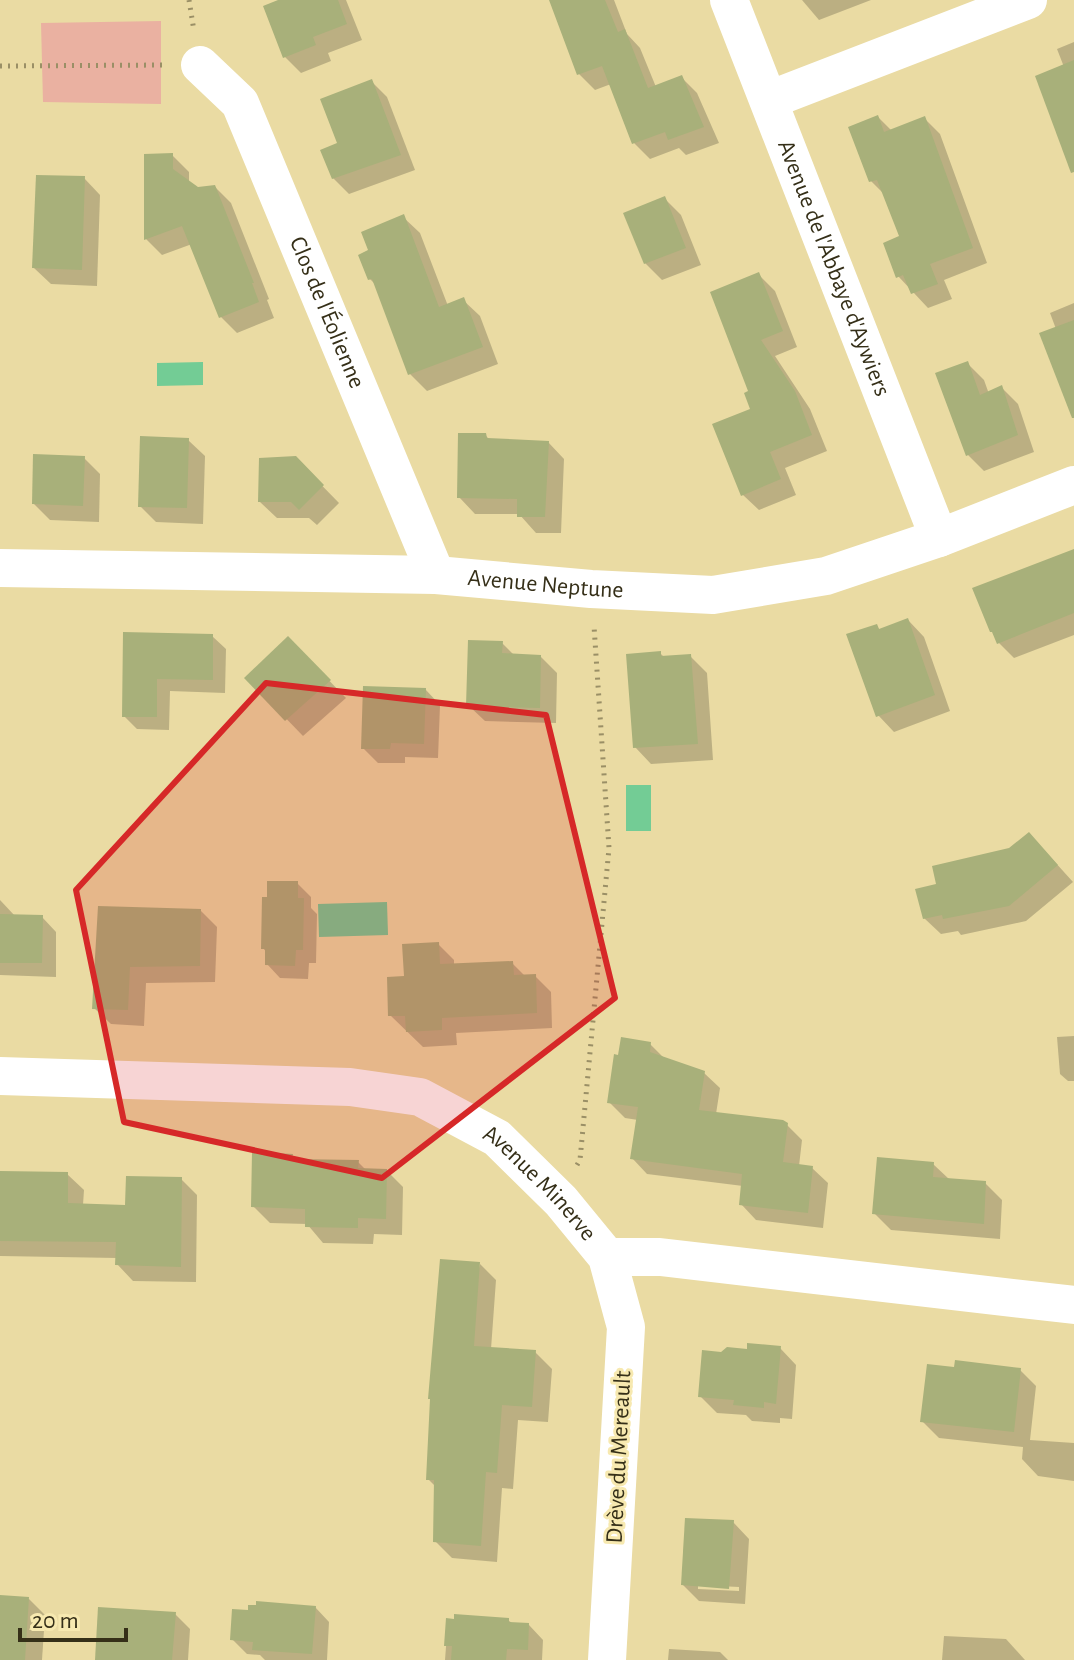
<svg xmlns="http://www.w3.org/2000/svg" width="1074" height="1660" viewBox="0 0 1074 1660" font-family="'Alegreya Sans',sans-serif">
	<rect width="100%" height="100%" fill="#eadba3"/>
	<path fill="#eab1a1" d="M161,21V104L43,102L41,23Z"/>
	<g fill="#73cc95">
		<path d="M203,362V385L157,386V363Z"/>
		<rect x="626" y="785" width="25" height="46"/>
		<path d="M387,902L388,935L319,937L318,904Z"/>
	</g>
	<g fill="#0003" fill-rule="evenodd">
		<path d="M284,0H346L362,40L328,53L331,61L301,73L285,57Z"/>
		<path d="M552,0H614L627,34L640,48L656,87L681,77L697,93L719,143L686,155L679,148L650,159L634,143L611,84L595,90L579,74Z"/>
		<path d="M802,0H871L819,20Z"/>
		<path d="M1074,42V143L1064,67L1057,49Z"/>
		<path d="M371,81L387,97L415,170L349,194L333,178L339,144Z"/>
		<path d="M878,117L892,131L924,118L940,134L987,263L944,280L952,299L928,308L898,276L901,238L885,195L871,181Z"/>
		<path d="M172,155L189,172V182L198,189L215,187L231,203L269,299L267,300L274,318L237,333L221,317L192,244L162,255L146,239Z"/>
		<path d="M84,178L100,195L97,286L51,284L34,268Z"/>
		<path d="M665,199L681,215L701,265L662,280L645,263Z"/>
		<path d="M403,217L420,233L448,306L463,300L480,316L498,364L427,391L410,374L376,285L370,279L371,251Z"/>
		<path d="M759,275L775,291L797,347L775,356L810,409L827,451L785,468L796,495L759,510L743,495L753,410Z"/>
		<path d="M1074,303V410L1056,329L1050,313Z"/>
		<path d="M967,363L984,380L989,394L1002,388L1018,404L1034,452L984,471L968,455Z"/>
		<path d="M485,435L490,440L548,442L564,459L561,533H536L519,514H475L459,497Z"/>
		<path d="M188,440L205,456L203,524L156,522L140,506Z"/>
		<path d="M84,458L100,474L99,522L50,520L34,504Z"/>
		<path d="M295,458L339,503L317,525L309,518H277L260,502Z"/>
		<path d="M1074,551V635L1014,658L999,643Z"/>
		<path d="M908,620L924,637L950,711L894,732L878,715L876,626L880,630Z"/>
		<path d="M125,634L212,636L226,649L225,693L170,691L169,730L137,729L124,716Z"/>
		<path d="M288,638L346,698L303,736L247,678Z"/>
		<path d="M502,643L515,656L541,657L557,673L556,723L485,721L468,705Z"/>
		<path d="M660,653L665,658L690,656L707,673L713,760L651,764L635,747Z"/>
		<path d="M425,689L440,705L438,758L405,757V763H378L363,748Z"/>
		<path d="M1045,851L1073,882L1026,921L961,935L958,931L941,934L924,918Z"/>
		<path d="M297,883L311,897V908L317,914L316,963H309L308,979L280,978L267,964V953L263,948Z"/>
		<path d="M0,900L15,916L42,917L56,932V977L0,975Z"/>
		<path d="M200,910L217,927L215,982L146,983L144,1026L111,1024L94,1008L95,974Z"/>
		<path d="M438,944L454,960V965L512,963L526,977L535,976L551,992L552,1028L456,1033L457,1045L423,1047L390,1015L406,977Z"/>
		<path d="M1074,1036V1081H1068L1060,1074L1057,1037Z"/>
		<path d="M650,1044L665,1059L704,1073L720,1088L716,1114L787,1125L802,1140L799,1166L812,1168L828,1183L823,1228L756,1220L741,1204L743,1186L647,1174L632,1158L638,1120L625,1118L609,1102Z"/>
		<path d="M292,1156L297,1161L358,1162L366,1170L387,1171L403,1187L402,1235L374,1234L373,1244L323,1243L307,1224L270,1223L253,1206Z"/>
		<path d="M933,1164L950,1180L985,1183L1002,1200L1000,1239L891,1230L874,1213Z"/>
		<path d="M0,1173L67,1174L84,1190L83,1205L127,1207L181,1179L197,1195L196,1282L133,1281L117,1264V1258L0,1256Z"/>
		<path d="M480,1264L496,1280L491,1349L535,1352L552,1369L548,1422L518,1420L513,1489L502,1488L497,1562L452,1558L435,1541L436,1487L428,1479Z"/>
		<path d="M780,1348L796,1365L792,1419L780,1418V1423L752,1421L746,1415L717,1413L700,1396L722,1354Z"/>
		<path d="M956,1370H1020L1036,1386L1030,1440L1074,1443V1481L1038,1476L1022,1459L1023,1447L939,1438L922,1421Z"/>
		<path d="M733,1522L749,1539L745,1604L699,1601L683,1585ZM698,1585L739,1587V1591L698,1589Z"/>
		<path d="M0,1597L29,1599L45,1615L42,1660H0Z"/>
		<path d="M315,1607L329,1622L327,1660H265L260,1655L247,1654L232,1639Z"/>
		<path d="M175,1614L190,1629L188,1660H98Z"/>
		<path d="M448,1620H508L513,1624L529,1625L543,1640L542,1660H445Z"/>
		<path d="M944,1636L1006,1639L1025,1660H942Z"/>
		<path d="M669,1649L720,1652L728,1660H668Z"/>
	</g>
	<g fill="#a8b07a">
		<path d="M278,0H338L347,24L313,37L316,45L283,58L263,6Z"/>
		<path d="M549,0H605L618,32L625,29L648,88L682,75L704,127L668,140L665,132L632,144L602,66L577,75Z"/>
		<path d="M1074,60V172L1071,173L1035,76Z"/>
		<path d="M372,79L401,155L332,179L320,150L337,143L320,99Z"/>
		<path d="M878,115L884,132L925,116L973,248L930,264L938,284L911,294L903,275L896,278L883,243L899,236L877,180L869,182L848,127Z"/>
		<path d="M173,153V169L198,187L215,185L254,283H252L259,302L219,318L182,226L144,240V154Z"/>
		<path d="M36,175L85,176L82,270L32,268Z"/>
		<path d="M665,196L686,248L644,264L623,213Z"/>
		<path d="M404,214L439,307L464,297L483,347L408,375L372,279L368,280L358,255L368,250L361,232Z"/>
		<path d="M759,272L783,331L761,340L795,391L812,435L770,452L781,479L741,496L712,424L750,409L744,393L748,391L710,292Z"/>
		<path d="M1074,320V418H1072L1039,333Z"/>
		<path d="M968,361L980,395L1002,385L1018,435L966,456L935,373Z"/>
		<path d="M458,433H486L487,438L549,441L545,517H517V499L457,498Z"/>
		<path d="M140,436L189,438L187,508L138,507Z"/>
		<path d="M33,454L85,456L83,506L32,504Z"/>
		<path d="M296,456L324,485L299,510L291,502H258L259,458Z"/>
		<path d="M1074,549V613L997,644L992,632H990L972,588Z"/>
		<path d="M908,618L935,695L876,717L846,634L877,624L879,629Z"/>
		<path d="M123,632L213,634V680L157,679V717H122Z"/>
		<path d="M288,636L331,680L285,721L244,678Z"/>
		<path d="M468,640L503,641L502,653L541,655L540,708L466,706Z"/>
		<path d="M661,651V656L691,654L698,744L633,748L626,654Z"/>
		<path d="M363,686L426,688L424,744L391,743L390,749H361Z"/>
		<path d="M1029,832L1058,865L1009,906L943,919L942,915L923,919L915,889L936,884L932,866L1009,848Z"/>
		<path d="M267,881H298V898H304L303,950H296L295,966L265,965V949H261L262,897H267Z"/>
		<path d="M98,906L201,909L200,966L130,967L128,1010L92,1009Z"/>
		<path d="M0,914L43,915L42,963H0Z"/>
		<path d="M439,942L440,964L513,961L514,975L536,974L537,1013L442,1018V1030L406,1032L405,1016H388L387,977L404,976L402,944Z"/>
		<path d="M621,1037L651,1042L650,1052L705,1071L699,1110L783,1120L788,1123L783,1162L813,1166L808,1213L739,1205L742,1174L630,1159L638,1107L607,1103L614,1054L618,1055Z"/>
		<path d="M252,1152L293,1154L292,1159L359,1160L358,1168L387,1169L386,1219L358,1218V1228L305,1227V1209L251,1207Z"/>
		<path d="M877,1157L934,1162L933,1177L986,1181L984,1224L872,1214Z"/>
		<path d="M0,1171L68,1172V1203L125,1205L126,1176L182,1177L181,1267L115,1265L116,1242L0,1241Z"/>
		<path d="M440,1259L480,1262L474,1346L536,1350L532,1407L502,1405L497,1473L486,1472L481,1546L433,1542L434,1480H426L430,1399H428Z"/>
		<path d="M747,1343L781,1346L776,1404L764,1402V1408L733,1405L734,1400L698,1397L702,1350L721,1352L727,1347L747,1349Z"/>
		<path d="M955,1360L1021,1368L1014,1432L920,1422L927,1364L954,1367Z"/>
		<path d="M685,1518L734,1520L729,1589L681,1585Z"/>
		<path d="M0,1595L29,1597L25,1660H0Z"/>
		<path d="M256,1601L316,1606L312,1654L252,1650L253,1642L230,1640L232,1609L248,1610V1605H256Z"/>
		<path d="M98,1607L176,1612L172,1660H95Z"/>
		<path d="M454,1614L509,1618V1622L529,1623L528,1650L507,1649L506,1660H451L452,1646H444L446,1618L454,1619Z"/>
	</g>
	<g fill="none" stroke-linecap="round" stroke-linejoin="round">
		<g stroke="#9a8f66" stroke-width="5" stroke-dasharray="2 6" stroke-linecap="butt">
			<path d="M189,0L194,31"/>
			<path d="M0,66L165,65"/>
			<path d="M577,1165L580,1160L609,848L594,626"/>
		</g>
		<g stroke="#fff" stroke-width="38">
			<path id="s1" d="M729,0L939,538"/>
			<path id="s2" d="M200,65L240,103L436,575"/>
			<path d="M769,100L1028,0"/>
			<path id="s3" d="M0,568L436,575L591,589L713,595L826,576L939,538L1074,485"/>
			<path id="s4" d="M0,1076L350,1087L420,1097L497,1138L561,1201L607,1257L626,1327L607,1660"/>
			<path d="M607,1257H660L1074,1305"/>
		</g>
	</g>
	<path fill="#d62828" fill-opacity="0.2" stroke="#d62828" stroke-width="6" stroke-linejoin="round" d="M266,683L546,715L615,998L382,1178L124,1122L76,890Z"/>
	<g text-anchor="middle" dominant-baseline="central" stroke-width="6" stroke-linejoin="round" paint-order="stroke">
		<g font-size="24" fill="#352f18" stroke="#f7e9b0">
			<text stroke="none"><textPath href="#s1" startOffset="288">Avenue de l'Abbaye d'Aywiers</textPath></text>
			<text stroke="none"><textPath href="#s2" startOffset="282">Clos de l'Éolienne</textPath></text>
			<text stroke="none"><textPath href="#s3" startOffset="546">Avenue Neptune</textPath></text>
			<text stroke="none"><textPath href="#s4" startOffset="570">Avenue Minerve</textPath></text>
			<text transform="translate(619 1457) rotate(-87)">Drève du Mereault</text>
		</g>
	</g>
	<path d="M20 1628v12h106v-12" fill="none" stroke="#352f18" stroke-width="4"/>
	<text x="32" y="1628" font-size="24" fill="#352f18" stroke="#f7e9b0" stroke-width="6" paint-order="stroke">20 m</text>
</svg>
